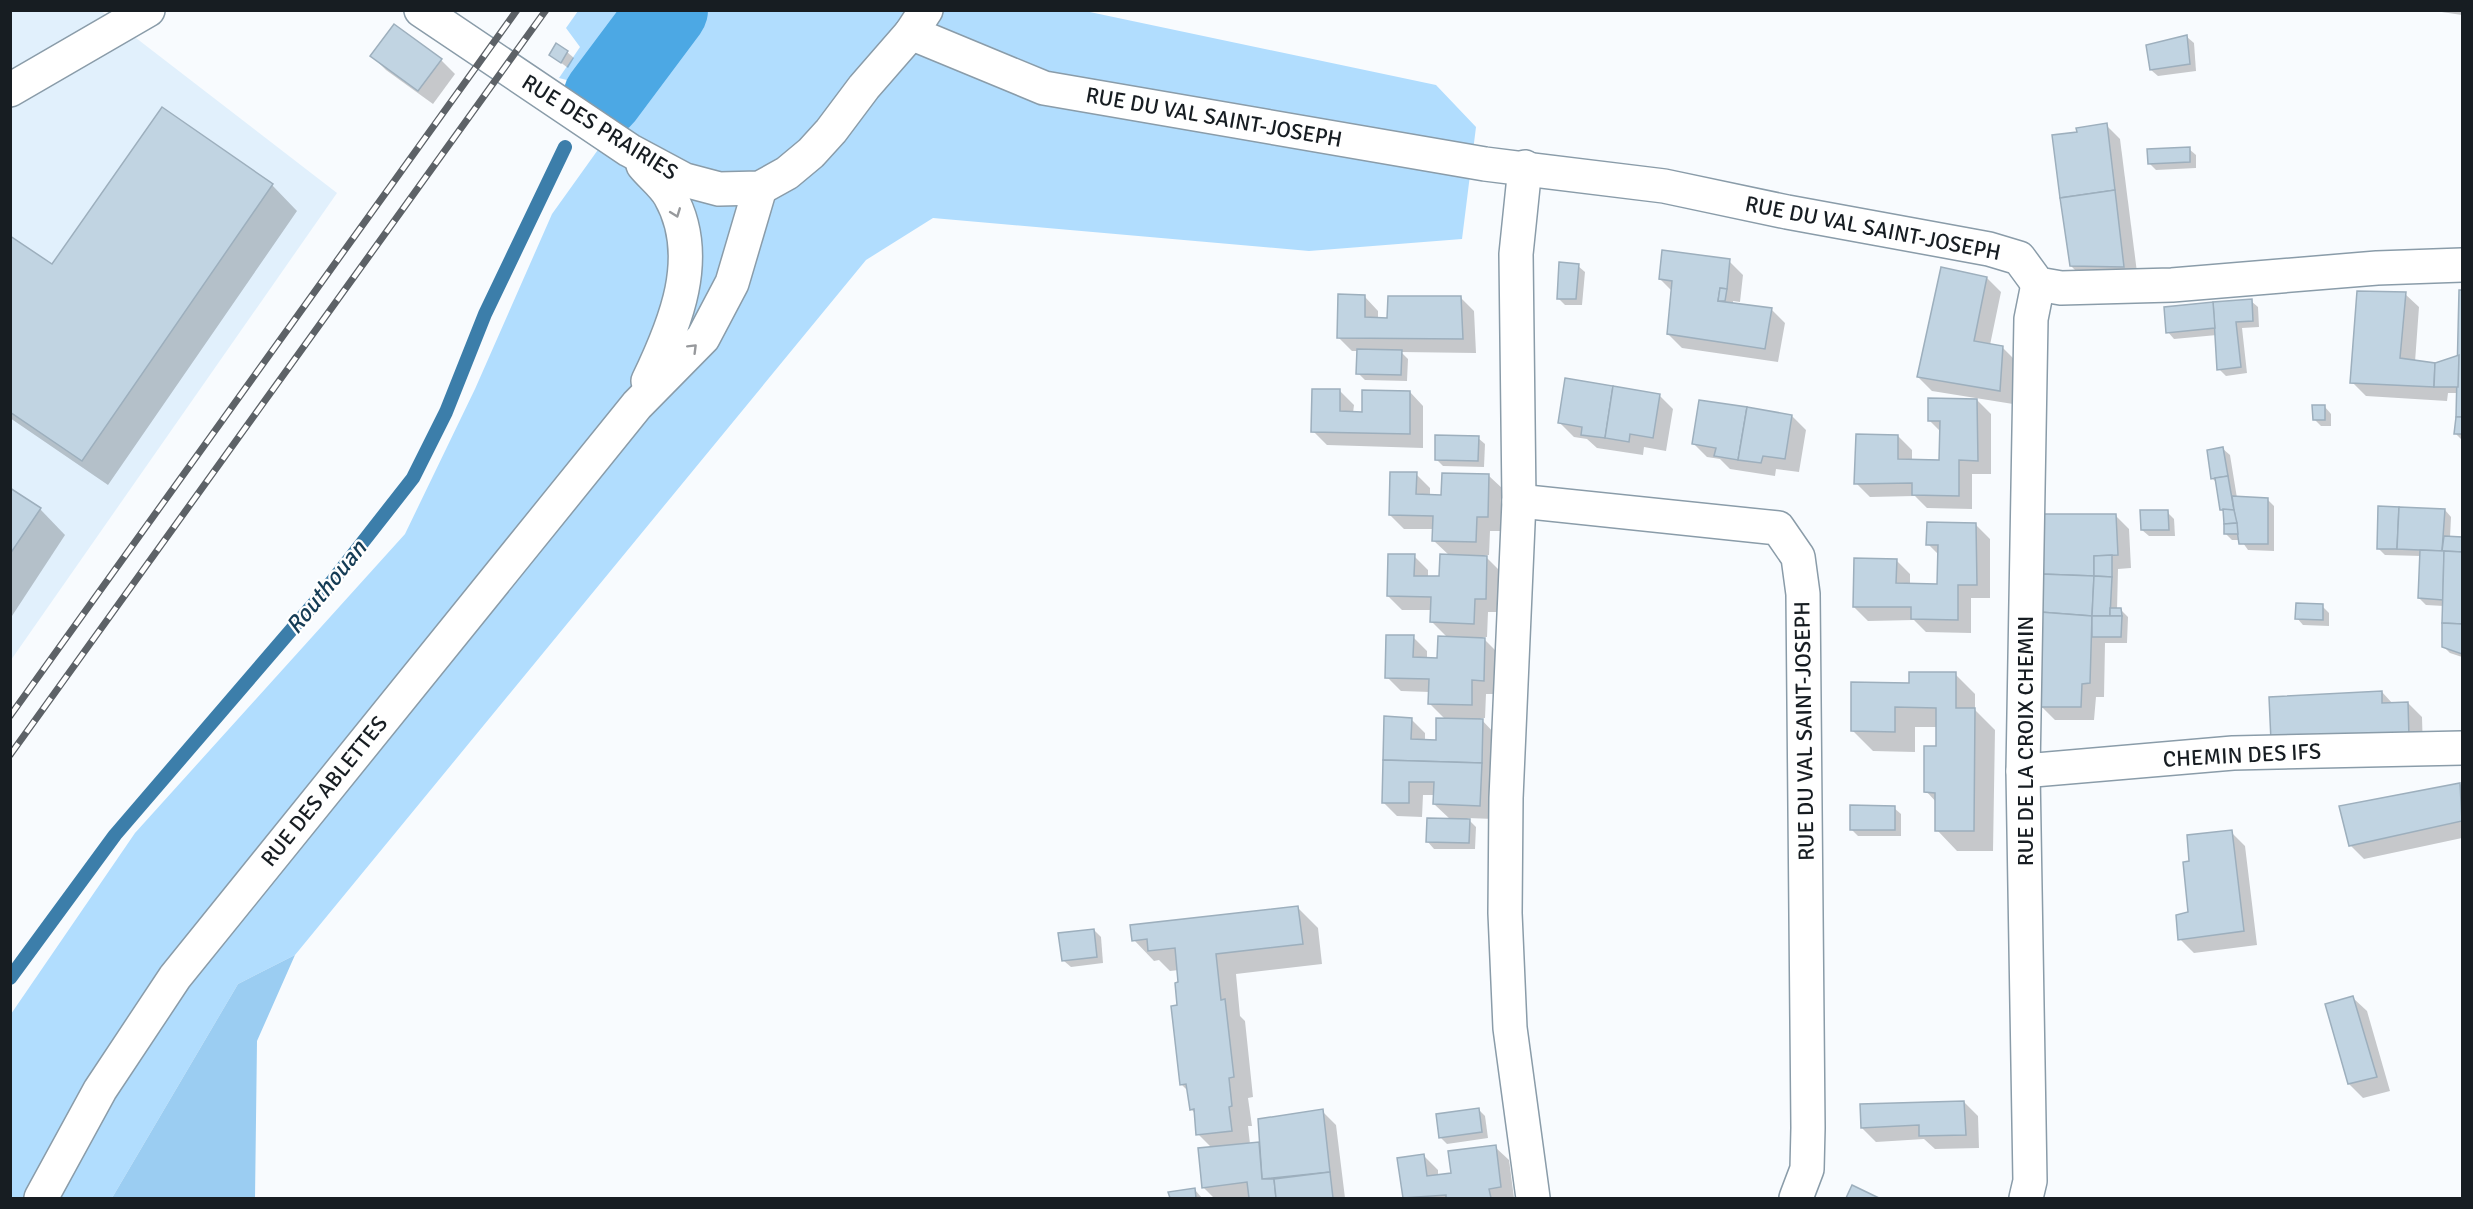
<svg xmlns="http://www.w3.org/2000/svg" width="2473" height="1209" viewBox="0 0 2473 1209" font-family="Signika,sans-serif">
	<rect width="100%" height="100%" fill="#f8fbfe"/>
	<path fill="#e1f0fc" d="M11,11H101L337,193L11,660Z"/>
	<path fill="#b1ddfe" d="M578,11H1085L1436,85L1476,127L1462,239L1309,251L933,218L866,260L295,955L238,984L112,1198H11V1014L135,833L405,534L475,389L552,214L635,98L559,78L580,47L566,28Z"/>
	<path fill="#9bcdf2" d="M295,955L257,1041L255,1198H112L238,984Z"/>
	<g fill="#0003">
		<path d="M2428,10H2462V15Z"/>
		<path d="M2187,37L2194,43L2196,71L2158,76L2151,70Z"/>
		<path d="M567,52L574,58L568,68L551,55Z"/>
		<path d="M372,56L441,60L455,74L433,104L386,70Z"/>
		<path d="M2106,125L2120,139L2138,280H2085L2071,266Z"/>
		<path d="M2189,149L2196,155V168L2156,170L2149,163Z"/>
		<path d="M272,185L297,211L108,485L10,418V238L52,267Z"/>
		<path d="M1729,261L1743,275L1740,302L1733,301V304L1771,309L1785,323L1778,362L1682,348L1668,334L1672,291L1660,279Z"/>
		<path d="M1578,266L1585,272L1582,305H1565L1558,298Z"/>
		<path d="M1987,278L2001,292L1990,345L2002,347L2016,361L2013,404L1932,391L1918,377Z"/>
		<path d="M2461,291H2462V440L2456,434L2458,393H2448L2447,401L2366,396L2352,382L2405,294L2419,307L2415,362L2435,365L2459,356Z"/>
		<path d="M1365,297L1378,311V319H1389L1460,297L1474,311L1476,353L1401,352L1408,359L1407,381L1365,380L1358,373L1359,351H1352L1338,337Z"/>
		<path d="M2251,301L2258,307L2259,327L2242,328L2247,373L2226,376L2219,369L2217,335L2174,339L2168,332Z"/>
		<path d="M1340,391L1354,405L1353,413H1363L1410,392L1423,406V448L1327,445L1313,431Z"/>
		<path d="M1659,395L1673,409L1666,451L1644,447L1643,455L1597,448L1587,439L1574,437L1560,423Z"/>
		<path d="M1977,400L1991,414V474H1972V509L1927,508L1915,496L1870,497L1856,483L1898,436L1912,450V461H1940L1941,432L1929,420Z"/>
		<path d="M2325,407L2331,414V426H2321L2314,419Z"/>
		<path d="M1792,416L1806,430L1799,472L1776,469L1775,476L1730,469L1720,459L1707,457L1693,443Z"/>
		<path d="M1478,438L1485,444L1484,467L1443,466L1436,459Z"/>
		<path d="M2223,449L2230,455L2237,498L2267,499L2274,506V551L2248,550L2241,540H2232L2225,533V512L2222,509L2217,483L2212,478Z"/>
		<path d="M1416,474L1430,488V496L1443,497L1489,476L1503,489L1501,531H1490L1489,555H1484L1500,571L1499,612H1488L1487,637H1482L1498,653L1497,694H1486L1485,718H1480L1496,735L1494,819L1467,818L1476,827L1475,849H1434L1428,842L1451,820L1434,804L1435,795H1423L1422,817L1397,816L1383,802L1411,719L1425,733V741H1437L1446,720L1430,704V692L1401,691L1387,677L1413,637L1427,651V659L1438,660L1448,638L1432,622V610H1402L1388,596L1414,556L1428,570V578H1441L1450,556L1434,541V529H1404L1390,515Z"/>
		<path d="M10,490L40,509L65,535L10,619Z"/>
		<path d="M2445,510L2451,517L2450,538H2462V657L2450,653L2443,646L2444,606L2426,605L2419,598L2421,556L2385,555L2378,548Z"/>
		<path d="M2167,512L2174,519L2175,536H2149L2142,530Z"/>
		<path d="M2115,515L2129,529L2131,568L2118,569L2117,610H2121L2128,617L2127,643H2105L2104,697H2096L2094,720H2055L2041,706Z"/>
		<path d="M1976,525L1990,539V598H1971V633L1926,632L1914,620L1868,621L1854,607L1896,560L1910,574V585H1939L1940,556L1928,544Z"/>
		<path d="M2322,606L2329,613V626L2303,625L2297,618Z"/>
		<path d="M1955,674L1975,694V710L1995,730L1993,851H1957L1937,830V803L1926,791L1938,748V727H1915V752L1873,751L1853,731L1910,685Z"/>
		<path d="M2382,692L2393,704L2408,703L2422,717L2423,751L2286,754Z"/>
		<path d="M2460,784L2462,787V838L2364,859L2350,845Z"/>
		<path d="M1894,808L1901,814V836H1858L1851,829Z"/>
		<path d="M2231,832L2245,846L2257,945L2194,953L2180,939L2190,914L2191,862Z"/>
		<path d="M1298,908L1318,928L1322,964L1236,974L1240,1016L1245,1021L1253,1097L1248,1098L1252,1126H1248L1250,1144L1261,1143L1322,1111L1336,1125L1345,1198H1214L1203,1187L1212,1148L1198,1134L1196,1114L1191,1109L1189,1092L1181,1084L1179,970L1170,971L1159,960L1154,961L1134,940Z"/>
		<path d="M1094,930L1101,937L1103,963L1071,967L1064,961Z"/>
		<path d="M2353,998L2367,1011L2390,1091L2363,1098L2349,1084Z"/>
		<path d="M1964,1102L1978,1116L1979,1148L1935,1149L1924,1139L1876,1142L1862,1128Z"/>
		<path d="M1478,1109L1485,1116L1488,1138L1447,1144L1440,1137Z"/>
		<path d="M1495,1147L1509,1160L1514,1198H1404L1399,1159L1424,1156L1438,1170V1176L1453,1174Z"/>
		<path d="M1195,1190L1202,1198H1171L1170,1193Z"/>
	</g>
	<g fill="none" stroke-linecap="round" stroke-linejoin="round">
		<path stroke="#3c7eaa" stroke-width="14" d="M10,978L115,835L323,593L413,478L446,412L485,314L565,147"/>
		<path stroke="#4ca8e4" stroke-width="80" d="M603,97L668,10"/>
	</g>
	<g fill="#c1d4e2" stroke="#9dafbd" stroke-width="1.5">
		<path d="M394,24L442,59L418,91L370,56Z"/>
		<path d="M2187,35L2190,64L2150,70L2146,45Z"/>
		<path d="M556,43L568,51L561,63L549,55Z"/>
		<path d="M162,107L273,184L82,461L10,412V236L52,264Z"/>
		<path d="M2107,123L2115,190L2060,198L2052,135L2077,132L2076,128Z"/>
		<path d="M2190,147V162L2148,164L2147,149Z"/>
		<path d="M2115,190L2124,267L2070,266L2060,198Z"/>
		<path d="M1662,250L1730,259L1727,289L1720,288L1718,301L1772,308L1765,349L1667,334L1672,281L1659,279Z"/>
		<path d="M1559,262L1579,264L1576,299H1557Z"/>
		<path d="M1941,267L1987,277L1974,341L2003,346L2000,391L1917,377Z"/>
		<path d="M1720,288L1727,289L1725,301H1718Z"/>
		<path d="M2459,290H2462V417H2456Z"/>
		<path d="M2357,291L2406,292L2400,358L2435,363L2434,387L2350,383Z"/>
		<path d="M1338,294L1365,295V317L1387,318L1388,296H1461L1463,339L1337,338Z"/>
		<path d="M2252,299L2253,321L2236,322L2241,367L2217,370L2213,302Z"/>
		<path d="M2213,302L2215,328L2166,333L2164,307Z"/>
		<path d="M1357,349L1402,350L1401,375L1356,374Z"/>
		<path d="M2459,355L2458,387H2434L2435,363Z"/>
		<path d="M1565,378L1613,386L1605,438L1581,435L1582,427L1558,423Z"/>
		<path d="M1613,386L1660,394L1653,438L1630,434L1629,442L1605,438Z"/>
		<path d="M1312,389H1340V411L1362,412V390L1410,391V434L1311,432Z"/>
		<path d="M1928,398L1977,399L1978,461L1959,460V496L1912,495V483L1854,484L1856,434L1898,435V459L1939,460L1940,421H1928Z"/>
		<path d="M1699,400L1747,407L1738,460L1714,456L1716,448L1692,444Z"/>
		<path d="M2312,405H2325V420H2313Z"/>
		<path d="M1747,407L1792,415L1785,459L1763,456L1761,463L1738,460Z"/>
		<path d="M2456,417H2462V434H2454Z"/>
		<path d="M1435,435L1479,436L1478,461L1435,460Z"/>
		<path d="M2223,447L2228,476L2211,479L2207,450Z"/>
		<path d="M1390,472H1417L1416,494L1441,495L1442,473L1489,474L1488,517H1477L1476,542L1432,541L1433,516L1389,515Z"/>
		<path d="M2228,476L2234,510H2220L2215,478Z"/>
		<path d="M10,488L41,508L10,554Z"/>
		<path d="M2232,496L2268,498V544H2239Z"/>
		<path d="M2378,506L2399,507L2397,549H2377Z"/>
		<path d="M2399,507L2445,509L2442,551L2397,549Z"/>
		<path d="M2223,509L2234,510L2237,523L2224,524Z"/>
		<path d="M2140,510H2168L2169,530H2141Z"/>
		<path d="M2043,514H2116L2118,555L2094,556V576L2041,574Z"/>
		<path d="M1927,522L1976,523L1977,585H1958V620L1911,619V607H1853L1854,558L1897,559L1896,583L1937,584L1938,545H1926Z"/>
		<path d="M2237,523L2238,534H2224V524Z"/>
		<path d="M2444,536L2462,537V552L2442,551Z"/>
		<path d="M2420,550L2444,551L2443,600L2418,598Z"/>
		<path d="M2444,551L2462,552V624L2442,623Z"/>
		<path d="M1388,554H1415L1414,576H1439L1440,554L1487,556L1486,599H1475L1474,624L1430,622L1431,597L1387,596Z"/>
		<path d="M2112,555V577L2094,576V556Z"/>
		<path d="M2041,574L2094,576L2092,616L2040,612Z"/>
		<path d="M2094,576L2112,577L2110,616H2092Z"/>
		<path d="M2296,603L2323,604V620L2295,619Z"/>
		<path d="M2110,608H2121L2122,616H2110Z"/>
		<path d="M2040,612L2092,616L2090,683L2082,684L2081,707H2040Z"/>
		<path d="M2092,616H2122L2121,637H2092Z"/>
		<path d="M2442,623L2462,624V654L2442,647Z"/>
		<path d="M1386,635H1414L1413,657L1437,658L1438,636L1485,638L1484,681L1472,680V705L1428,704L1429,679L1385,678Z"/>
		<path d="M1909,672H1956V708H1975L1974,831H1935V793L1924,792V746H1936V708L1895,707V732L1851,731V682L1909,683Z"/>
		<path d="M2382,691V703L2408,702L2409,738L2271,741L2269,697Z"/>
		<path d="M1384,716L1412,718L1411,739L1436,740V718L1483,719L1482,763L1383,760Z"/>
		<path d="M1383,760L1482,763L1480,806L1433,804L1434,782H1409V803H1382Z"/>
		<path d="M2460,783L2462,821L2349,846L2339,806Z"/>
		<path d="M1850,805L1895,806V830H1850Z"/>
		<path d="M1427,818L1470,819L1469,843L1426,842Z"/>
		<path d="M2232,830L2244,931L2178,940L2176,915L2188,912L2183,862L2189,861L2187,835Z"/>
		<path d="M1298,906L1303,944L1216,954L1221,1000L1225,999L1234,1077L1229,1078L1232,1106L1229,1107L1232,1131L1196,1135L1194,1109L1190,1110L1186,1084L1180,1085L1171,1006L1177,1005L1175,983L1178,982L1175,948L1148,951L1147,939L1132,941L1130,925Z"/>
		<path d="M1094,929L1097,957L1062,961L1058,933Z"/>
		<path d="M2353,996L2377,1077L2348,1084L2325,1004Z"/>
		<path d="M1964,1101L1966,1135L1919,1136V1125L1861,1128L1860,1104Z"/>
		<path d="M1479,1108L1482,1132L1439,1138L1436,1114Z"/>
		<path d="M1323,1109L1330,1172L1262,1179L1258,1119Z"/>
		<path d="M1259,1142L1262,1179H1274L1276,1198H1249L1247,1182L1202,1188L1198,1148Z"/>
		<path d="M1496,1145L1501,1187L1489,1189L1491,1198H1446V1195L1403,1198L1397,1158L1424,1154L1427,1176L1451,1173L1448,1151Z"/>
		<path d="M1330,1172L1333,1198H1276L1274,1179Z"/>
		<path d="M1852,1185L1879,1198H1846Z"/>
		<path d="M1195,1188L1196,1198H1170L1168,1192Z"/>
	</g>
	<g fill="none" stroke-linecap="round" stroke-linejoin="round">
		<g stroke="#8a9ca9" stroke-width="36">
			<g id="minor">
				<path d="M421,10L629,150L685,180L719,189L760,188L787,173L811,153L831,131L864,87L911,33L926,10"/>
				<path d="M911,33L1044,88L1485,164L1664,186L1787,212L1989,249L2019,258L2038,284L2061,288L2172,285L2377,268L2462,265"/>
				<path d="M10,90L148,10"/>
				<path d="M643,165C651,175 664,185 670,196C704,256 675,325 648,381"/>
				<path d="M1525,167L1516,254L1519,501L1506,798L1505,913L1510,1028L1533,1198"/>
				<path d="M1519,501L1778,528L1798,557L1803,594L1808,1128L1807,1169L1796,1198"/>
				<path d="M2023,771L2233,753L2462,748"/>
				<path d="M41,1198L100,1090L175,977L637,405L703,338L732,283L760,188"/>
				<path d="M2026,1198L2030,1181L2023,771L2031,319L2038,284"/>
			</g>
		</g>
		<use href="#minor" stroke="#fff" stroke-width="33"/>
		<g stroke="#5d6267" stroke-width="7">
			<g id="rail">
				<path d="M10,716L517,10"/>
				<path d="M10,755L546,10"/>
			</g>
		</g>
		<use href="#rail" stroke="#fff" stroke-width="4.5" stroke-dasharray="14" stroke-linecap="butt"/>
	</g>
	<defs><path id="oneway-chevron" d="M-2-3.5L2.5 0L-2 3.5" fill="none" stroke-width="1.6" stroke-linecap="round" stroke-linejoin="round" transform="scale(1.5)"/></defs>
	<g stroke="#97999c">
		<use href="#oneway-chevron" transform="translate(676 213) rotate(69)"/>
		<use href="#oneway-chevron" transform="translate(693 348) rotate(-45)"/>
	</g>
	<g text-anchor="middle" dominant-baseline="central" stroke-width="4.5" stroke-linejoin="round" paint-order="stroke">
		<g font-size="22" fill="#171d22" stroke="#fff">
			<text transform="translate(1214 117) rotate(10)">RUE DU VAL SAINT-JOSEPH</text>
			<text transform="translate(600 127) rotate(32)">RUE DES PRAIRIES</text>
			<text transform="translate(1873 228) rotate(11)">RUE DU VAL SAINT-JOSEPH</text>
			<text transform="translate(1804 731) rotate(-91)">RUE DU VAL SAINT-JOSEPH</text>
			<text transform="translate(2025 741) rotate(-90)">RUE DE LA CROIX CHEMIN</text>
			<text transform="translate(2242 755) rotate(-3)">CHEMIN DES IFS</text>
			<text transform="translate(324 791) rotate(-51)">RUE DES ABLETTES</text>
		</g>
		<g font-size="24" font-style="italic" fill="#153c55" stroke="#fff">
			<text transform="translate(326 587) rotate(-51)">Routhouan</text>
		</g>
	</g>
	<rect width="2473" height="1209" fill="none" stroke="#171d22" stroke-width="24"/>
</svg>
